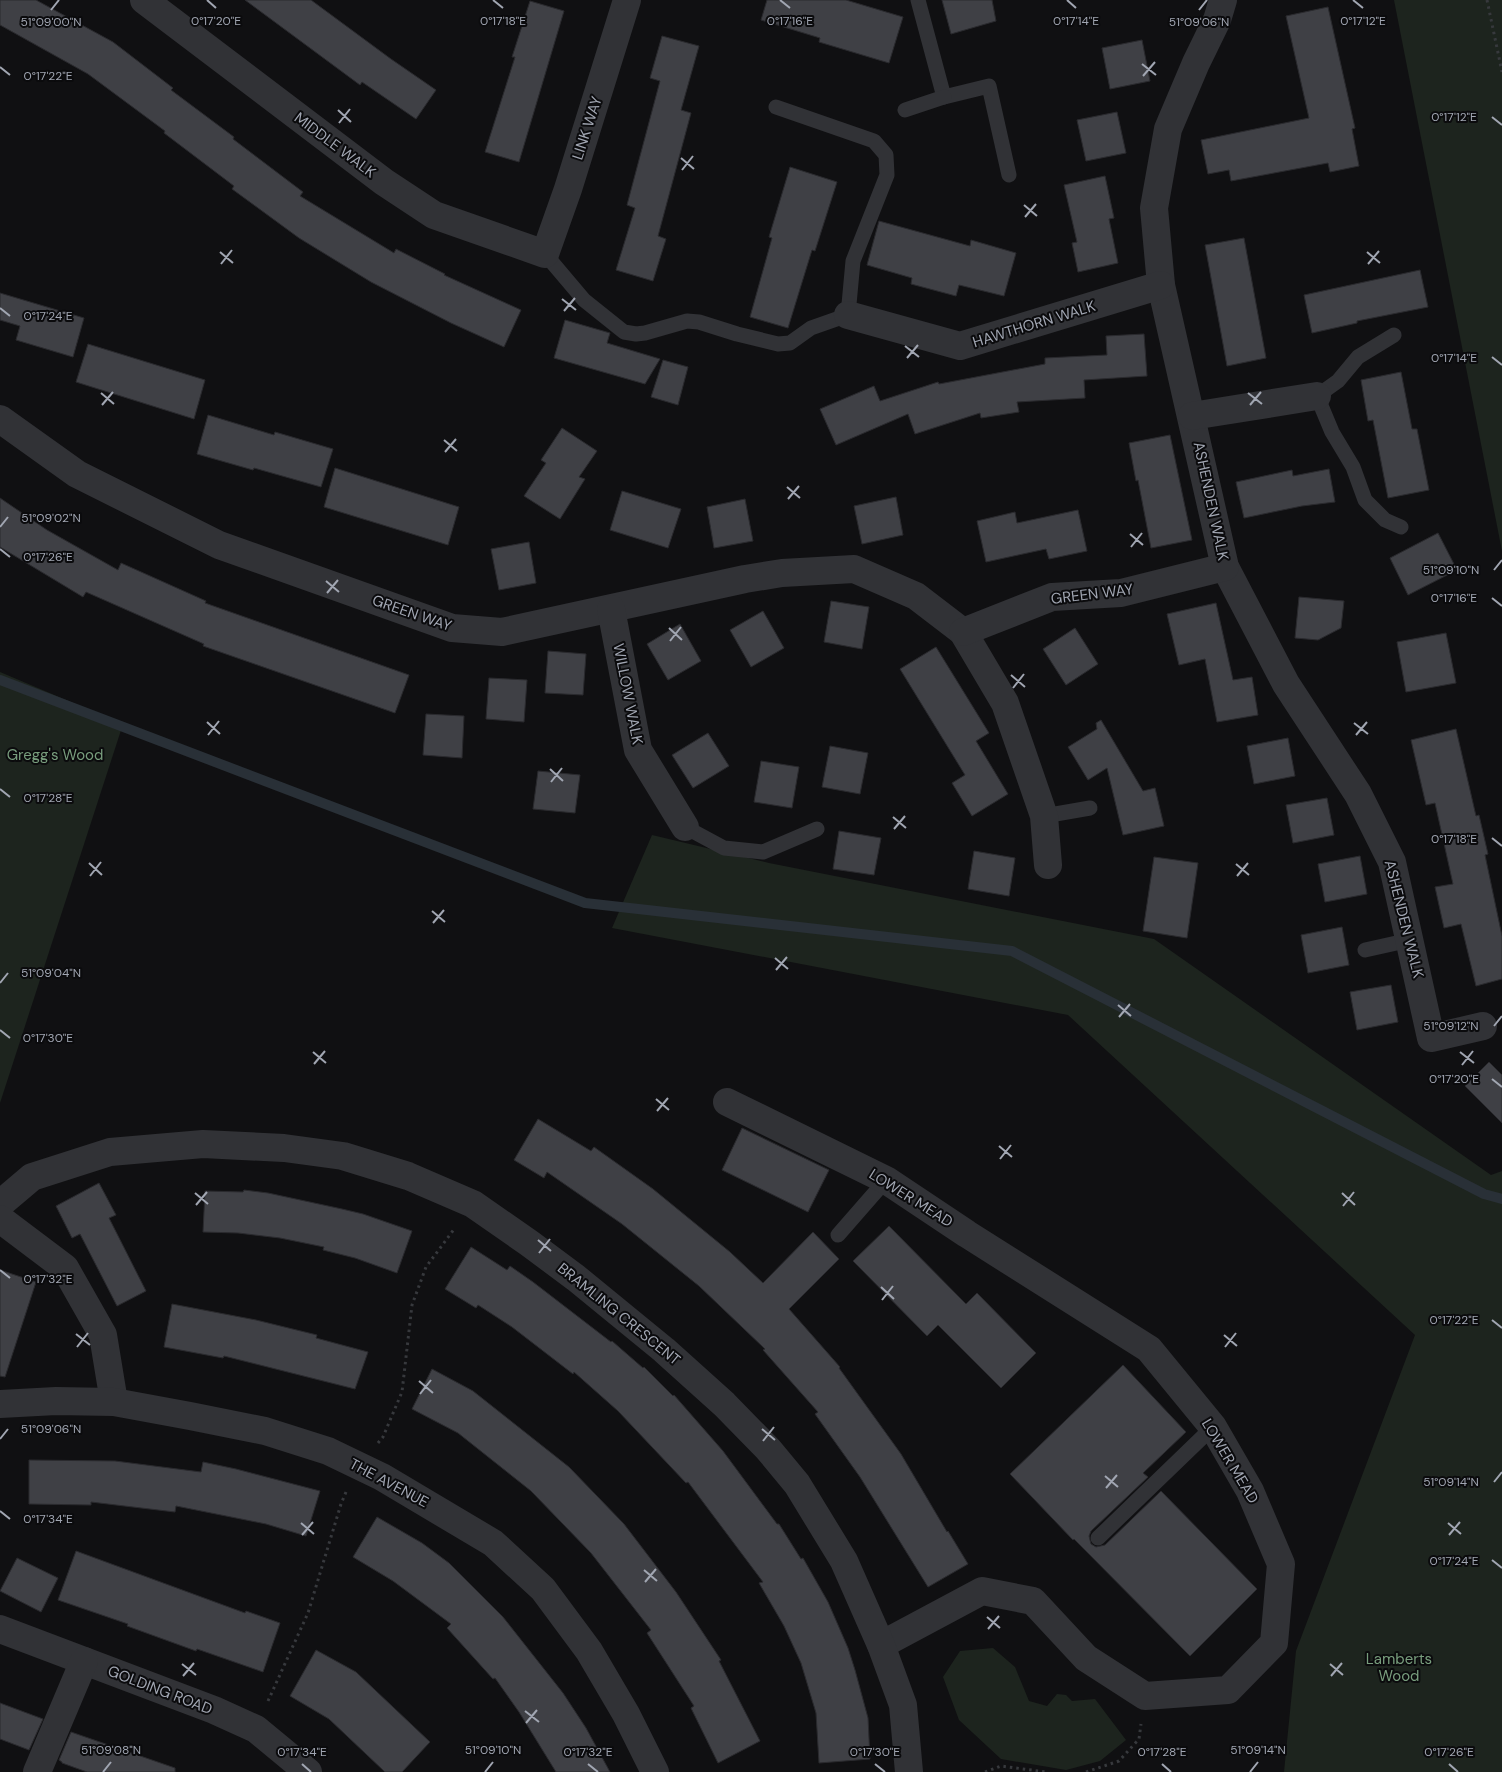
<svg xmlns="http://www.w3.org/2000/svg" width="1502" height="1772" viewBox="0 0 1502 1772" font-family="'DM Sans',sans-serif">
	<rect width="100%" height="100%" fill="#101012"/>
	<g fill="#1d241e">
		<path d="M1394,0H1502V551Z"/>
		<path d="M0,672L123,724L0,1103Z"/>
		<path d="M652,835L769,863L1154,939L1491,1175L1502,1171V1772H1284L1296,1651L1415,1335L1068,1015L612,928Z"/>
		<path d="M993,1648L1015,1667L1029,1701L1047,1706L1057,1694L1066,1695L1072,1701L1095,1699L1126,1740L1100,1761L1066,1770L1001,1759L959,1720L943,1677L960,1651Z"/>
	</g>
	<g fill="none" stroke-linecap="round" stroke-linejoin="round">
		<path stroke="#293037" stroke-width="10" d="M0,680L585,903L1012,951L1484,1194L1502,1199"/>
	</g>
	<g fill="#3f4045" stroke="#2a2a2e">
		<path d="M0,0H36L113,42L173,88L171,90L234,137L233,139L303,192L300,196L394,253L396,249L445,274L444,275L521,310L504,347L451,323L371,282L299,238L232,189L234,186L164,133L165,131L88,74L0,25Z"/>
		<path d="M245,0H311L391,59L436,90L416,119L362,82L360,85Z"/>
		<path d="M767,0H846L903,17L889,63L819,42L820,38L761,20Z"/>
		<path d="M942,0H992L996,21L951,34Z"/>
		<path d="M530,1L564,11L519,162L485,152L515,57H512Z"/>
		<path d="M1328,7L1355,128L1352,129L1359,166L1330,172L1328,163L1231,181L1229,170L1208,174L1201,140L1309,118L1286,16Z"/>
		<path d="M662,36L699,46L681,110L691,113L658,236L666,239L653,281L616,270L635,208L627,205L660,81L650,78Z"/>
		<path d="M1142,40L1150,81L1110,89L1102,48Z"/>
		<path d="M1117,112L1126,153L1086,161L1077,120Z"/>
		<path d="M790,167L837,182L815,251L812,250L788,328L750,317L772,238L769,237Z"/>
		<path d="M1105,176L1114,218L1109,219L1118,263L1078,272L1072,243L1077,242L1064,185Z"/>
		<path d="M879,221L970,246L971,240L1016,253L1004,296L959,285L956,296L911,284L912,278L867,265Z"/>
		<path d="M1244,238L1266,358L1227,366L1205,245Z"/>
		<path d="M1420,270L1428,307L1357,321V323L1312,333L1304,295Z"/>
		<path d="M0,293L84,318L73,357L16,340L20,326L0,320Z"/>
		<path d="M565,320L610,333L607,343L660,359L645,384L554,358Z"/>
		<path d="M1144,334L1147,376L1084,380L1085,398L1017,402L1019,412L981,418L980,413L915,434L908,414L836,445L820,409L874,386L880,401L938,382L939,384L1045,364V358L1107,355L1106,336Z"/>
		<path d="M88,344L205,380L194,419L76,382Z"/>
		<path d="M663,360L688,367L678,405L651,397Z"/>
		<path d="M1401,372L1412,429H1417L1429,490L1388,498L1373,420L1368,421L1361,380Z"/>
		<path d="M208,415L274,435L275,432L333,449L321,487L254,468L253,470L197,454Z"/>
		<path d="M562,428L597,451L579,477L585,479L560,519L524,496L546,463L541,460Z"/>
		<path d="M1170,435L1192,540L1151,548L1138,480L1136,481L1129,443Z"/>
		<path d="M335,468L459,507L448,545L324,507Z"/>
		<path d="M1329,469L1335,502L1302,506L1244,518L1236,482L1292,470L1293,476Z"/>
		<path d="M622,491L681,509L668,548L610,530Z"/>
		<path d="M896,497L903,535L862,544L854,506Z"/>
		<path d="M0,498L47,530L118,570L121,563L206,601L205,603L409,675L395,713L203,646L204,644L86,592L83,597L0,547Z"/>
		<path d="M745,499L753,541L714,548L707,507Z"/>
		<path d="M1078,510L1087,551L1049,559L1046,549L986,562L977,521L1015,512L1017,523Z"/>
		<path d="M1438,533L1457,570L1408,595L1390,558Z"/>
		<path d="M529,542L536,583L499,590L491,549Z"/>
		<path d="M1299,597L1344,601L1341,628L1318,640L1295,638Z"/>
		<path d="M831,601L869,607L862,649L824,642Z"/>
		<path d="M1216,603L1233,680L1252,677L1258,715L1217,722L1205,659L1179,665L1167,614Z"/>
		<path d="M763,611L784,648L751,667L730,630Z"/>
		<path d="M680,624L701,661L668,680L647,644Z"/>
		<path d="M1075,628L1098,664L1066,685L1043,649Z"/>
		<path d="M1446,633L1456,683L1406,692L1397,642Z"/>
		<path d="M936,647L989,733L976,741L1008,794L972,816L952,783L965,775L900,669Z"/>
		<path d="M548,651L586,654L583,695L545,693Z"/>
		<path d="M489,678L527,680L524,722L486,719Z"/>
		<path d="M426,714L464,716L462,758L423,755Z"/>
		<path d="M1101,720L1143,791L1155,788L1164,826L1123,835L1107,768L1088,780L1068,747L1097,729L1096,723Z"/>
		<path d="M1456,729L1476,816L1479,815L1488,854L1485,855L1502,936V979L1476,986L1461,924L1444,928L1435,887L1453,884L1435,803L1426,805L1411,740Z"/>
		<path d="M708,733L729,766L693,788L672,755Z"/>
		<path d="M1288,738L1295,776L1254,784L1247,746Z"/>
		<path d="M830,746L868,753L860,794L822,787Z"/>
		<path d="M761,761L799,767L792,808L754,802Z"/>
		<path d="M538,771L580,775L575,813L533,809Z"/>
		<path d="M1327,798L1334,835L1293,843L1286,805Z"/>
		<path d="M839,831L881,838L874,875L833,869Z"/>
		<path d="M974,851L1015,858L1009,896L968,889Z"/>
		<path d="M1360,856L1367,894L1325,902L1318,864Z"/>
		<path d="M1154,857L1198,863L1187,938L1143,931Z"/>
		<path d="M1342,927L1349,965L1308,973L1301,935Z"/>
		<path d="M1391,985L1398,1022L1357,1030L1350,992Z"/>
		<path d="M1489,1062L1502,1075V1123L1465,1086Z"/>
		<path d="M538,1119L591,1151L594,1147L653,1189L730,1252L763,1283L813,1232L839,1259L789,1309L840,1367L839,1368L901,1454L947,1532L948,1531L968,1564L928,1587L860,1477L815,1414L818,1412L763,1350L765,1349L699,1286L622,1224L547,1172L544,1178L514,1160Z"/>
		<path d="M742,1128L829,1170L808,1212L722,1170Z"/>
		<path d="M99,1183L116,1215L109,1218L146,1291L117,1306L80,1234L72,1238L56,1206Z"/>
		<path d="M244,1190L268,1193L342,1209L363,1214L412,1231L397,1273L355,1258L323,1250L324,1247L280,1238L238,1233L203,1232L205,1191L243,1192Z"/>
		<path d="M889,1226L966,1304L977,1293L1036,1353L1001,1388L938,1325L927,1336L853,1261Z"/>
		<path d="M471,1247L507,1270L510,1266L533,1282L611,1342L612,1341L643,1368L644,1367L673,1396L674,1395L723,1451L777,1524H779L801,1559L803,1558L828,1602L848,1648L855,1670L868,1718L870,1759L819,1763L816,1713L801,1663L784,1626L759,1583L763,1582L688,1482L686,1483L618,1411L574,1372L573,1374L512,1327L478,1305L476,1308L445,1289Z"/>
		<path d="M0,1270L36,1282L5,1377L0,1376Z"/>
		<path d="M172,1304L256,1320L317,1335L316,1338L368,1352L355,1389L224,1356L223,1358L164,1347Z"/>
		<path d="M1123,1365L1186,1432L1143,1473L1148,1477L1091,1531L1089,1536L1091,1544L1096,1547L1105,1545L1161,1491L1257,1589L1190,1656L1074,1539L1073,1540L1010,1474Z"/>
		<path d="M432,1369L473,1391L569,1467L624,1524L676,1592L721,1660L719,1661L760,1741L718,1763L691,1708L694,1706L647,1633L651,1630L591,1553L531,1491L458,1433L412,1409Z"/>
		<path d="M29,1460L115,1461L201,1472L203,1462L236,1469L320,1491L306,1536L266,1524L176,1506L175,1512L91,1502V1505L29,1504Z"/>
		<path d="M377,1517L422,1543L449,1563L503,1617L563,1693L586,1728L610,1772H556L519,1712L495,1678L493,1679L447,1628L451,1624L393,1581L353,1557Z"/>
		<path d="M76,1551L245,1613L246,1611L280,1623L263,1672L197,1649L196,1651L127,1626L128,1624L58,1600Z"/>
		<path d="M17,1558L58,1578L41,1612L0,1591Z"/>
		<path d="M316,1650L356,1672L430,1742L402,1772H385L329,1719L290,1696Z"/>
		<path d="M0,1703L43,1719L29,1750L0,1739Z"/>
		<path d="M71,1732L175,1768V1772H87L62,1763V1762L59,1760Z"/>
	</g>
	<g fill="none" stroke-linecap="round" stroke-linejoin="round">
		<g stroke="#37393d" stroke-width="3" stroke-dasharray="2.5 4" stroke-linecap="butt">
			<path d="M1487,0L1502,72"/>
			<path d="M378,1443L383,1437L402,1392L412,1305L426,1267L455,1228"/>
			<path d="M268,1701L308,1613L341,1504L346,1492"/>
			<path d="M985,1772L1001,1766L1046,1772"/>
			<path d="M1086,1772L1119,1761L1139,1739L1141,1724"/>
		</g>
		<g stroke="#313236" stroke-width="15">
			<path d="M918,0L944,97L989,86L1009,175"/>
			<path d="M905,110L944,97"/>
			<path d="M545,254L584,300L624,332L636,334L645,333L687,321L699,322L737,334L778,344L790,343L811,328L848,315L853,261L887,175L886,155L874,141L776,107"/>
			<path d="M1394,335L1358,357L1338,381L1317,396L1332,432L1353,467L1365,500L1385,520L1401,527"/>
			<path d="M1044,816L1090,808"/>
			<path d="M685,827L724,848L763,852L817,829"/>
			<path d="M1365,950L1410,940"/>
			<path d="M838,1235L886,1180"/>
			<path d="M1098,1538L1213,1427"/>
		</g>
		<g stroke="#313236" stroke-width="28">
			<path d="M144,0L384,182L434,215L545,254L568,189L627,0"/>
			<path d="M1223,0L1217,20L1196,63L1168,129L1154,208L1161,285L1225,567L1286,684L1358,794L1392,862L1431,1038L1483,1026"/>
			<path d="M848,315L960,346L1161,285"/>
			<path d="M1192,416L1317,396"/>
			<path d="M0,419L77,474L219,545L452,628L502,632L745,579L782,573L854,569L916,596L963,632L1005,703L1044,816L1048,865"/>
			<path d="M611,609L638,750L685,827"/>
			<path d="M963,632L1052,597L1121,593L1225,567"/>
			<path d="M727,1102L886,1180L967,1234L1149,1349L1213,1427L1250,1491L1281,1564L1274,1643L1228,1690L1145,1696L1086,1658L1033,1601L982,1591L881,1645"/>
			<path d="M0,1204L32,1177L110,1152L203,1144L284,1148L343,1156L408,1176L473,1204L529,1243L576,1278L664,1350L724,1404L768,1449L797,1484L844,1561L881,1645L903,1705L909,1772"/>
			<path d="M0,1219L65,1268L103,1335L114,1402"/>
			<path d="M0,1404L56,1401L114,1402L190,1416L265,1431L328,1451L382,1477L493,1543L543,1589L589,1651L626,1714L655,1772"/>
			<path d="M0,1629L214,1710L256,1729L308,1772"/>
			<path d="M37,1772L84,1661"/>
		</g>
	</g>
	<path fill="none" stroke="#a1a6b2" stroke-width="2" d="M207,0L216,8M493,0L503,8M780,0L790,8M1067,0L1076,8M1353,0L1363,8M51,10L59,0M1199,10L1207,0M1142,64L1156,75M0,67L10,75M1143,76L1155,62M338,110L351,122M1492,117L1502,125M339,123L350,109M681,158L694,169M682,170L693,156M1024,205L1037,216M1025,217L1036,204M220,252L233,263M1367,252L1380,263M221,264L232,250M1368,264L1379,251M562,299L576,310M0,308L10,316M564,311L575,298M905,346L919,357M1492,357L1502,365M907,358L918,345M101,393L114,404M1248,393L1262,404M102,405L113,392M1250,405L1261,392M444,440L457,451M445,452L456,439M787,487L800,498M788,499L799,486M0,527L8,517M1130,534L1143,545M1131,547L1142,533M0,549L10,557M1494,570L1502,560M326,581L339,592M327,593L338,580M1492,598L1502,606M669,628L682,640M670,641L681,627M1011,675L1025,687M1013,688L1024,674M207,722L220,734M1354,723L1368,734M208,735L219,721M1356,735L1367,722M550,769L563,781M551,782L562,768M0,789L10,797M893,817L906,828M894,829L905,816M1492,838L1502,846M89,863L102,875M1236,864L1249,875M90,876L101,862M1237,876L1248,863M432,911L445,922M433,923L444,910M775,958L788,969M776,970L787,957M0,983L8,973M1118,1005L1131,1016M1119,1017L1130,1004M1494,1026L1502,1016M0,1030L10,1038M313,1052L326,1063M1460,1052L1474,1063M314,1064L325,1051M1462,1065L1473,1051M1492,1079L1502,1087M656,1099L669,1110M657,1111L668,1098M999,1146L1012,1157M1000,1159L1011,1145M195,1193L208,1204M1342,1193L1355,1205M196,1205L207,1192M1343,1206L1354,1192M538,1240L551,1251M539,1253L550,1239M0,1270L10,1278M881,1287L894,1299M882,1300L893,1286M1492,1320L1502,1328M76,1334L90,1345M1224,1335L1237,1346M77,1347L88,1333M1225,1347L1236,1333M419,1381L433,1393M420,1394L431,1380M762,1429L775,1440M0,1439L8,1429M763,1441L774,1427M1105,1476L1118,1487M1494,1482L1502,1472M1106,1488L1117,1475M0,1511L10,1519M301,1523L314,1534M1448,1523L1461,1534M302,1535L313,1522M1449,1535L1460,1522M1492,1560L1502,1568M644,1570L657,1581M645,1582L656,1569M987,1617L1000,1628M988,1629L999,1616M182,1664L196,1675M1330,1664L1343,1675M183,1676L194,1663M1331,1676L1342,1663M525,1711L539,1722M526,1723L537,1710M302,1764L311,1772M588,1764L598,1772M875,1764L885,1772M1162,1764L1171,1772M1449,1764L1458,1772M103,1772L111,1762M485,1772L493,1762M1250,1772L1258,1762"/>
	<g text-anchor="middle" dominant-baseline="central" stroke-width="4" stroke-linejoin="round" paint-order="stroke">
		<g font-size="15" fill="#a1a6b2" stroke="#0b0b0d">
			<text transform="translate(587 128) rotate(-72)">LINK WAY</text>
			<text transform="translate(335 145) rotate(37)">MIDDLE WALK</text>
			<text transform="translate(1034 324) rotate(-17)">HAWTHORN WALK</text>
			<text transform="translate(1211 501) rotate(78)">ASHENDEN WALK</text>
			<text transform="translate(1092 594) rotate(-7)">GREEN WAY</text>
			<text transform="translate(412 613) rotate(19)">GREEN WAY</text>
			<text transform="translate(628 694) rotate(79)">WILLOW WALK</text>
			<text transform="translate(1404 919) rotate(76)">ASHENDEN WALK</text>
			<text transform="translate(911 1198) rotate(32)">LOWER MEAD</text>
			<text transform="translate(619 1314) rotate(39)">BRAMLING CRESCENT</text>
			<text transform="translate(1230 1461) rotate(59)">LOWER MEAD</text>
			<text transform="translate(389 1483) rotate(28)">THE AVENUE</text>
			<text transform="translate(160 1690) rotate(21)">GOLDING ROAD</text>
		</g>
		<g font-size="15" fill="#789d7d" stroke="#0b0b0d">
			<text x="55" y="755">Gregg's Wood</text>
			<text x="1399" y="1659">Lamberts<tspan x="1399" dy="17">Wood</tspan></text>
		</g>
	</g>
	<g font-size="12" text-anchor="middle" fill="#a1a6b2" stroke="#0b0b0d" stroke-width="4" stroke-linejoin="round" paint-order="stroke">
		<text x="503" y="25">0°17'18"E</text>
		<text x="790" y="25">0°17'16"E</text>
		<text x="216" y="25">0°17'20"E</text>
		<text x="1076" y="25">0°17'14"E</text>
		<text x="1363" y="25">0°17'12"E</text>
		<text x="51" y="26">51°09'00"N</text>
		<text x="1199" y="26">51°09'06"N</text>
		<text x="48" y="80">0°17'22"E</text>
		<text x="1454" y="121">0°17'12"E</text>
		<text x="48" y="320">0°17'24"E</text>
		<text x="1454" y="362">0°17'14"E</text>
		<text x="51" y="522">51°09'02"N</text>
		<text x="48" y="561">0°17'26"E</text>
		<text x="1451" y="574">51°09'10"N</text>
		<text x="1454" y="602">0°17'16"E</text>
		<text x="48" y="802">0°17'28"E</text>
		<text x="1454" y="843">0°17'18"E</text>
		<text x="51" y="977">51°09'04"N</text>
		<text x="1451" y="1030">51°09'12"N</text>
		<text x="48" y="1042">0°17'30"E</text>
		<text x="1454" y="1083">0°17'20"E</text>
		<text x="48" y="1283">0°17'32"E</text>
		<text x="1454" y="1324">0°17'22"E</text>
		<text x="51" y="1433">51°09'06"N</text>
		<text x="1451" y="1486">51°09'14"N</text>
		<text x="48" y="1523">0°17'34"E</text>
		<text x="1454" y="1565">0°17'24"E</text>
		<text x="111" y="1754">51°09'08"N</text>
		<text x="493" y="1754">51°09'10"N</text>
		<text x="1258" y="1754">51°09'14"N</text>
		<text x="302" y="1756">0°17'34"E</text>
		<text x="588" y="1756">0°17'32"E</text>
		<text x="875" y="1756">0°17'30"E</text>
		<text x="1162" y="1756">0°17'28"E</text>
		<text x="1449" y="1756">0°17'26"E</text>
	</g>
</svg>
